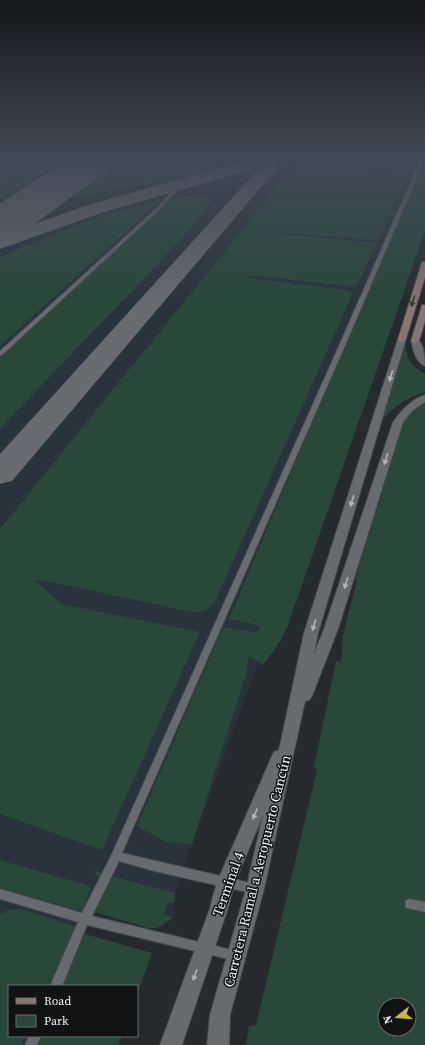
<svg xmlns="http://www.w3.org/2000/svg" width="425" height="1045" viewBox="0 0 425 1045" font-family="'Source Serif 4',serif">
	<rect width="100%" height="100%" fill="#252a2e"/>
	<path fill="#29333b" d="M0,161H425V207L188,854L175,893L173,918L157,928H148L95,912L85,934L152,953L137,994V986H9V1036H122L118,1045H0Z"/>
	<g fill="#29483a" fill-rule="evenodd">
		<path d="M23,161H61L0,200V174Z"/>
		<path d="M120,161H205L194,172L147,184L77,197H73Z"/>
		<path d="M298,161H415L407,174L329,165L407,176L380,238L372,240L282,232L280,234L377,243L356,287L251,275L248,278L347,290L353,293L214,604L205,611L192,612L46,581L34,580L62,604L200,632L102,850L0,814V529Z"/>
		<path d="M423,161H425V231L288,625L281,640L263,665L249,656L246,674L192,844L166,842L137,826L223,627L258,633L260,626L229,619Z"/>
		<path d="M198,194L206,196L211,200L185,235L0,429V356L169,199Z"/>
		<path d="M160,201L152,208L0,346V258C52,233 104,213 160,201Z"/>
		<path d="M405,340C406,358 409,364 425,374V392C406,398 392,407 380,423Z"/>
		<path d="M425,401V1045H246L249,1026L256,1025L317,770L314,767L336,661L341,662L343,635L357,580L356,578L374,509L378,507L403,416ZM385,1005H409V1029H385Z"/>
		<path d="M0,860L91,886L83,911L0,889Z"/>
		<path d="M94,871L175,893L174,903L168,902L164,914L173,918L157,928H148L95,912C100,897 103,885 94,871Z"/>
		<path d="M21,909L76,927L48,986H9V1036H25L21,1045H0V914L8,910Z"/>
		<path d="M85,934L152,953L137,994V986H62Z"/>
		<path d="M41,1036H122L118,1045H37Z"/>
	</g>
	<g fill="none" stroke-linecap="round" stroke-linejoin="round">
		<path fill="#686c70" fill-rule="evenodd" d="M246,161H283L12,481L0,484V454L260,167L104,212L0,249V236L91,204Z"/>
		<path fill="#686c70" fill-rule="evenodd" d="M65,161H114L108,170L18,236L0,240V203Z"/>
		<g stroke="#44484c" stroke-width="2">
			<g id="service">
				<path d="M23,161H27L0,177V175Z"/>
				<path d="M207,161H211L183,184L160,209L2,355L0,356V351L158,207L181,182Z"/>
				<path d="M420,161H424L344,348L122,853L255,884L259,886L260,889L259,892L255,894L154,871L119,861L92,916L236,951L240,952L242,956L240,960L236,961L87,925L62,986H50L78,922L0,899V889L82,913L112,854L338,348Z"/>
				<path d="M11,163L14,164L0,171V169Z"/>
				<path d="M410,899L425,902V912L406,908L405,904L406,900Z"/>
				<path d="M29,1036H41L37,1045H25Z"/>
			</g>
		</g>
		<g stroke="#44484c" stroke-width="2">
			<g id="minor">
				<path d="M402,336L406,339L318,633L314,654L324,629L393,422C401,411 411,399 425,395V402L412,411L403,422L338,629L312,696L309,700L305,701L264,889L230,1015L229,1045H207L210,1015L246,889L263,815L235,882L227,911L182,1045H160L209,911L217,882L272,756L274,752L279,750L304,633L398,339Z"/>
				<path d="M415,338C424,341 425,358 425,366C416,363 413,349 411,341Z"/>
			</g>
		</g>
		<g stroke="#44484c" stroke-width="2">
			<g id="secondary">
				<path d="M422,262H425V277L406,339L402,342L399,341L398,339Z"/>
				<path d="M422,305H425V321L419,341L415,344L411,341Z"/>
			</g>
		</g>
		<use href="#service" fill="#656b6f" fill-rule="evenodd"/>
		<use href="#minor" fill="#656b6f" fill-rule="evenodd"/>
		<use href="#secondary" fill="#8b7573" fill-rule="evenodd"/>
	</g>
	<defs><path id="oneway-solid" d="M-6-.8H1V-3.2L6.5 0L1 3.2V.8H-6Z"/></defs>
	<use fill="#3b3535" href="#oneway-solid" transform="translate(413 301) rotate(107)"/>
	<g fill="#b1b5b9">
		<use href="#oneway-solid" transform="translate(391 376) rotate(107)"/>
		<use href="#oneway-solid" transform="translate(386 459) rotate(108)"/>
		<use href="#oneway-solid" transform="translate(352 501) rotate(107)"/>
		<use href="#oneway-solid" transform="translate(346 583) rotate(108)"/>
		<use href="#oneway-solid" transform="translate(314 625) rotate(107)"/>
		<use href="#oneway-solid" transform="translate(255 814) rotate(113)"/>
		<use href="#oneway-solid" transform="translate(195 975) rotate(109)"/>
	</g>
	<linearGradient id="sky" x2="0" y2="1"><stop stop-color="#141719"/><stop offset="0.52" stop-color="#404a57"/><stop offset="1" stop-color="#404a57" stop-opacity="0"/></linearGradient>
	<rect width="425" height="307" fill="url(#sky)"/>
	<g text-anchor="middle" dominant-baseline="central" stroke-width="3" stroke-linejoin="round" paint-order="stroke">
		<g font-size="14" fill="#eff2f5" stroke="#101214">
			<text transform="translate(257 871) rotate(-76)">Carretera Ramal a Aeropuerto Cancún</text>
			<text transform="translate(228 884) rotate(-70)">Terminal 4</text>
		</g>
	</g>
	<rect x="8" y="985" width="130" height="52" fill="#101214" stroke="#696c6e"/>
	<rect x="16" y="998" width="20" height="6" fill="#8b7573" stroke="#696c6e"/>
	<text x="44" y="1005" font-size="12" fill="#eff2f5">Road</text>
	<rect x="16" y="1015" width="20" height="12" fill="#29483a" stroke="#696c6e"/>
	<text x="44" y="1025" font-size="12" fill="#eff2f5">Park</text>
	<g transform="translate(397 1017) rotate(253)"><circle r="19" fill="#101214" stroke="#696c6e"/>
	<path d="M0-3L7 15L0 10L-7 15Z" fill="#c8bb3b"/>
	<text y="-6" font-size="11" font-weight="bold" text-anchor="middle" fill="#eff2f5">N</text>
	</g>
</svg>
